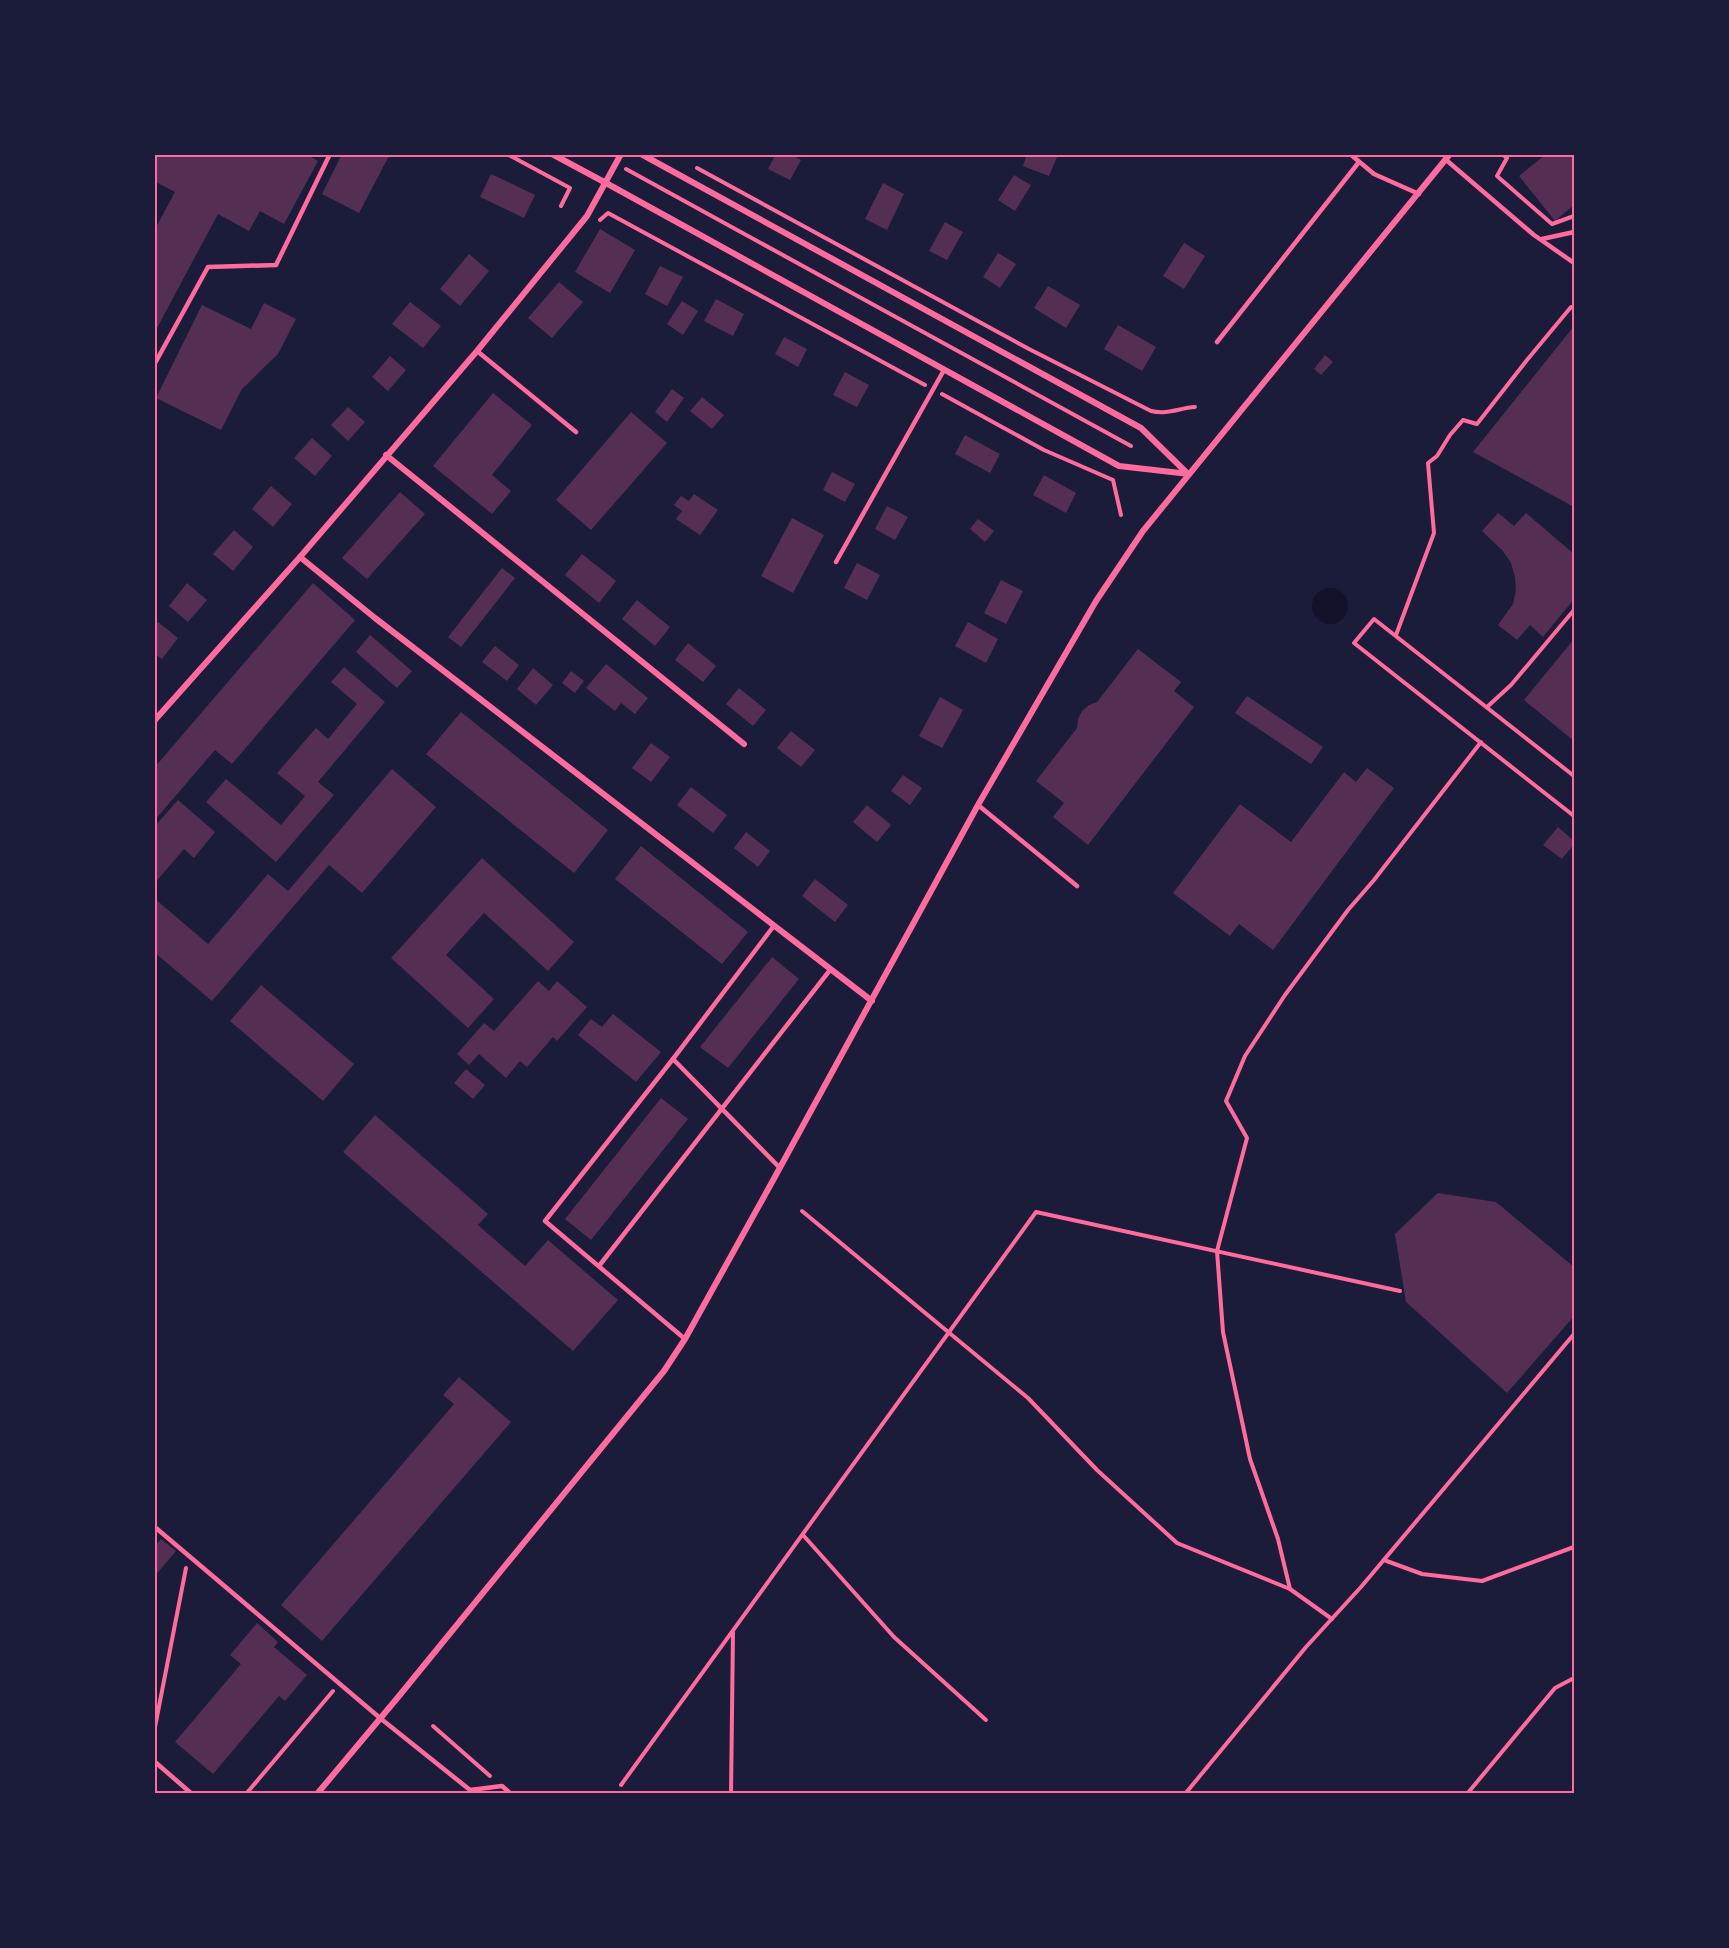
<svg xmlns="http://www.w3.org/2000/svg" width="1729" height="1948" viewBox="0 0 1729 1948" font-family="'Exo 2',sans-serif">
	<rect width="100%" height="100%" fill="#1b1b3a"/>
	<circle fill="#12122b" cx="1330" cy="606" r="18"/>
	<g fill="#542f53">
		<path d="M154,154H306L318,161L284,224L260,211L249,231L218,214L157,328L154,327V231L175,192L154,181Z"/>
		<path d="M342,154H390L359,213L322,194Z"/>
		<path d="M776,154H790L801,160L790,180L768,169Z"/>
		<path d="M1027,154H1052L1057,157L1049,176L1023,166Z"/>
		<path d="M1546,154H1574V205L1555,221L1519,176Z"/>
		<path d="M491,174L535,195L524,218L480,197Z"/>
		<path d="M1014,175L1031,185L1015,211L998,200Z"/>
		<path d="M883,183L904,194L887,230L865,219Z"/>
		<path d="M945,222L963,232L947,260L929,251Z"/>
		<path d="M600,229L635,250L610,293L575,272Z"/>
		<path d="M1184,243L1205,256L1184,289L1163,276Z"/>
		<path d="M998,253L1016,264L1000,288L983,277Z"/>
		<path d="M469,254L489,271L460,306L440,289Z"/>
		<path d="M660,266L683,277L667,306L645,294Z"/>
		<path d="M559,282L583,302L552,338L528,318Z"/>
		<path d="M1048,286L1080,305L1066,328L1034,308Z"/>
		<path d="M716,299L744,314L733,336L704,321Z"/>
		<path d="M682,301L698,311L683,335L667,324Z"/>
		<path d="M410,302L441,326L423,348L392,324Z"/>
		<path d="M264,303L296,319L278,354L242,389L221,430L156,398L202,305L251,329Z"/>
		<path d="M1118,325L1156,347L1142,371L1104,349Z"/>
		<path d="M1574,326V507L1473,452Z"/>
		<path d="M784,337L807,349L798,367L775,354Z"/>
		<path d="M1325,355L1333,362L1321,375L1314,369Z"/>
		<path d="M390,356L406,370L388,391L372,377Z"/>
		<path d="M845,372L869,385L857,407L833,395Z"/>
		<path d="M672,389L684,398L667,422L655,412Z"/>
		<path d="M493,393L532,425L492,475L511,491L492,514L433,466Z"/>
		<path d="M702,397L724,415L712,429L690,411Z"/>
		<path d="M348,407L365,422L348,441L331,425Z"/>
		<path d="M631,412L667,443L591,530L556,500Z"/>
		<path d="M965,435L1000,454L990,473L955,454Z"/>
		<path d="M312,438L332,456L315,476L294,458Z"/>
		<path d="M832,472L855,484L845,502L823,490Z"/>
		<path d="M1044,475L1076,493L1066,513L1033,495Z"/>
		<path d="M271,486L292,504L273,527L252,509Z"/>
		<path d="M400,492L425,514L367,579L342,558Z"/>
		<path d="M694,494L718,510L700,535L676,519L682,511L674,505L681,496L689,501Z"/>
		<path d="M887,506L908,517L895,540L875,529Z"/>
		<path d="M1498,513L1514,526L1526,513L1574,554V599L1543,637L1530,625L1517,640L1498,625L1513,604L1516,590L1515,577L1511,563L1503,551L1482,531Z"/>
		<path d="M792,518L824,535L793,593L761,576Z"/>
		<path d="M978,519L994,531L985,542L970,529Z"/>
		<path d="M234,530L253,547L233,571L213,554Z"/>
		<path d="M582,554L616,581L599,603L565,575Z"/>
		<path d="M857,563L880,575L867,600L844,588Z"/>
		<path d="M502,568L515,578L461,647L448,637Z"/>
		<path d="M1001,580L1023,591L1006,624L984,613Z"/>
		<path d="M187,583L207,600L188,622L169,606Z"/>
		<path d="M313,583L355,620L232,764L215,750L154,821V768Z"/>
		<path d="M637,600L670,627L655,646L622,619Z"/>
		<path d="M158,622L178,638L162,659L154,653V626Z"/>
		<path d="M968,622L998,639L986,663L955,646Z"/>
		<path d="M370,635L412,671L397,688L356,652Z"/>
		<path d="M1574,639V741L1524,700Z"/>
		<path d="M688,643L716,666L703,682L675,660Z"/>
		<path d="M495,646L519,665L507,681L482,662Z"/>
		<path d="M1138,649L1181,682L1174,691L1194,707L1088,845L1053,817L1064,803L1036,781L1077,728L1078,719L1082,711L1089,705L1097,702Z"/>
		<path d="M606,664L648,698L635,714L621,703L615,711L586,688Z"/>
		<path d="M344,667L385,702L318,782L334,795L276,862L206,802L226,779L281,825L305,796L277,773L316,728L328,739L357,704L331,682Z"/>
		<path d="M533,668L553,685L536,705L517,689Z"/>
		<path d="M571,671L584,681L575,693L562,683Z"/>
		<path d="M739,688L766,710L753,726L726,704Z"/>
		<path d="M1247,696L1323,747L1311,764L1235,713Z"/>
		<path d="M940,697L963,710L942,748L919,736Z"/>
		<path d="M461,712L608,830L574,873L426,754Z"/>
		<path d="M791,731L815,750L801,767L777,748Z"/>
		<path d="M651,743L670,757L651,782L632,768Z"/>
		<path d="M1367,768L1394,788L1273,950L1239,924L1230,936L1173,893L1240,804L1291,842L1344,772L1356,782Z"/>
		<path d="M392,769L436,807L362,893L329,865L212,1001L154,952V898L208,944L268,874L288,891Z"/>
		<path d="M903,775L922,788L910,805L891,791Z"/>
		<path d="M691,787L727,815L713,833L677,805Z"/>
		<path d="M178,800L215,832L194,858L184,849L154,884V827Z"/>
		<path d="M867,805L891,825L877,842L853,822Z"/>
		<path d="M1558,827L1574,841V844L1562,859L1543,845Z"/>
		<path d="M746,832L770,851L758,867L734,848Z"/>
		<path d="M641,846L748,932L722,964L615,879Z"/>
		<path d="M482,858L574,942L548,971L484,913L446,955L494,999L468,1028L391,958Z"/>
		<path d="M815,879L848,905L835,922L802,896Z"/>
		<path d="M772,957L799,979L728,1068L700,1047Z"/>
		<path d="M538,981L549,991L557,981L587,1007L557,1041L553,1037L527,1067L520,1061L506,1078L479,1054L469,1065L457,1054L484,1023L494,1031Z"/>
		<path d="M261,985L354,1064L323,1101L230,1021Z"/>
		<path d="M613,1014L661,1052L636,1082L578,1035L591,1019L602,1027Z"/>
		<path d="M466,1069L485,1085L473,1099L454,1083Z"/>
		<path d="M661,1098L688,1119L591,1240L565,1219Z"/>
		<path d="M375,1115L488,1214L478,1225L525,1266L548,1240L618,1300L573,1351L343,1152Z"/>
		<path d="M1438,1193L1496,1202L1574,1267V1316L1507,1393L1406,1302L1395,1234Z"/>
		<path d="M459,1377L511,1422L322,1641L281,1605L454,1404L443,1395Z"/>
		<path d="M161,1539L176,1551L154,1577V1547Z"/>
		<path d="M257,1623L278,1642L274,1647L307,1675L285,1701L279,1696L213,1774L175,1742L241,1664L230,1655Z"/>
	</g>
	<g fill="none" stroke-linecap="round" stroke-linejoin="round">
		<g stroke="#ff6b9d" stroke-width="4">
			<path d="M507,154L570,188L561,206"/>
			<path d="M1502,154L1507,158L1497,176L1552,224L1574,216"/>
			<path d="M697,168L1029,349L1151,411C1167,415 1179,408 1195,407"/>
			<path d="M626,169L1131,446"/>
			<path d="M600,220L608,213L925,385"/>
			<path d="M942,394L1044,450L1113,480L1121,515"/>
			<path d="M1396,635L1434,533L1428,463L1437,456L1450,435L1463,420L1477,424L1527,360L1571,307L1574,308"/>
			<path d="M1487,707L1511,685L1574,610"/>
			<path d="M1574,776L1374,619L1354,643L1574,816"/>
			<path d="M802,1211L1028,1398L1097,1470L1177,1543L1290,1589"/>
			<path d="M803,1535L894,1637L986,1720"/>
			<path d="M1384,1560L1422,1574L1482,1581L1574,1547"/>
			<path d="M1332,1619L1290,1589L1278,1539L1250,1459L1223,1332L1217,1251L1247,1138L1226,1101L1245,1056L1285,995L1348,910L1374,880L1481,742"/>
			<path d="M433,1726L490,1776"/>
			<path d="M154,1732L186,1568"/>
			<path d="M621,1785L1036,1212L1400,1291"/>
			<path d="M246,1794L333,1691"/>
			<path d="M731,1794L733,1632"/>
			<path d="M1185,1794L1306,1647L1361,1587L1574,1334"/>
			<path d="M1467,1794L1555,1688L1574,1678"/>
		</g>
		<g stroke="#ff6b9d" stroke-width="4.5">
			<path d="M1350,154L1374,174L1419,194"/>
			<path d="M1445,159L1534,235L1574,263"/>
			<path d="M1542,239L1574,232"/>
			<path d="M1217,342L1359,162"/>
			<path d="M477,351L576,432"/>
			<path d="M154,365L208,267L276,265L330,154"/>
			<path d="M836,562L944,370"/>
			<path d="M978,805L1077,886"/>
			<path d="M673,1059L780,1168"/>
			<path d="M599,1266L830,970"/>
			<path d="M685,1339L545,1221L673,1059L773,927"/>
			<path d="M154,1531L156,1528L380,1718L470,1790L471,1794"/>
			<path d="M154,1761L192,1794"/>
			<path d="M470,1790L502,1786L511,1794"/>
		</g>
		<g stroke="#ff6b9d" stroke-width="6">
			<path d="M552,154L606,183L1119,466L1189,474"/>
			<path d="M641,154L1141,428L1188,474"/>
			<path d="M386,455L744,744"/>
			<path d="M300,557L375,618L872,1001"/>
			<path d="M154,721L300,557L477,351L587,216L621,154"/>
			<path d="M317,1794L399,1696L664,1371L685,1339L771,1184L978,805L1096,601L1143,531L1450,154"/>
		</g>
	</g>
	<rect width="1729" height="1948" fill="none" stroke="#1b1b3a" stroke-width="312"/>
	<rect x="156" y="156" width="1417" height="1636" fill="none" stroke="#ff6b9d" stroke-width="2"/>
</svg>
